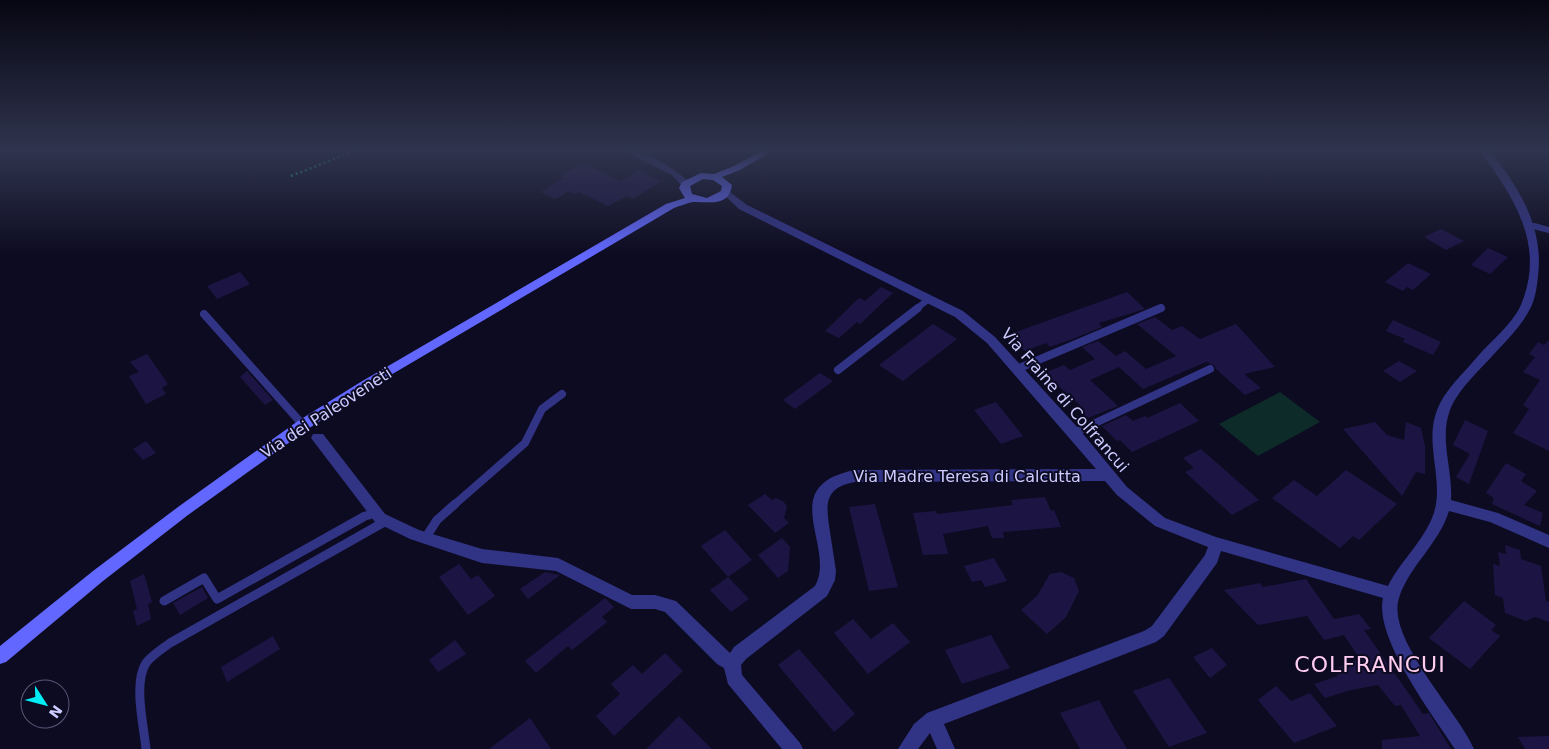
<svg xmlns="http://www.w3.org/2000/svg" width="1549" height="749" viewBox="0 0 1549 749" font-family="'DejaVu Sans',sans-serif">
	<rect width="100%" height="100%" fill="#0d0b21"/>
	<path fill="#0d2b28" d="M1280,392L1320,422L1258,456L1219,424Z"/>
	<g fill="#1c1544">
		<path d="M584,163L621,181L639,170L661,181L633,199L627,196L608,206L579,192L575,194L569,191L555,199L541,192L563,178L560,176Z"/>
		<path d="M1441,229L1464,241L1446,250L1424,237Z"/>
		<path d="M1488,248L1508,257L1490,274L1471,265Z"/>
		<path d="M1408,263L1431,274L1413,290L1407,287L1403,291L1385,282Z"/>
		<path d="M240,272L250,284L217,299L207,286Z"/>
		<path d="M881,287L893,293L860,324L857,322L839,338L825,331L859,298L865,301Z"/>
		<path d="M1127,292L1145,309L1099,323L1102,327L1073,339L1050,347L1046,343L1025,351L1008,335Z"/>
		<path d="M1155,317L1172,330L1182,326L1200,339L1236,324L1275,367L1244,374L1261,388L1245,395L1216,369L1214,365L1206,362L1143,389L1119,367L1090,380L1118,406L1088,418L1078,408L1080,405L1044,373L1064,365L1070,370L1095,359L1082,347L1098,341L1116,356L1125,351L1146,369L1176,356L1137,324Z"/>
		<path d="M1393,320L1441,342L1433,355L1403,342L1405,339L1386,331Z"/>
		<path d="M933,324L957,339L903,381L879,365Z"/>
		<path d="M1549,340V451L1513,433L1529,409L1523,405L1540,380L1523,372L1535,357L1529,354L1538,342L1544,345Z"/>
		<path d="M147,354L168,384L162,388L166,394L146,404L129,376L139,372L130,362Z"/>
		<path d="M1399,361L1417,371L1400,382L1383,371Z"/>
		<path d="M247,371L273,400L265,405L240,377Z"/>
		<path d="M820,373L833,381L795,409L783,400Z"/>
		<path d="M996,402L1023,436L1001,444L974,410Z"/>
		<path d="M1180,403L1199,421L1132,452L1120,440L1117,441L1102,426L1126,415L1133,421L1145,416L1147,418Z"/>
		<path d="M1465,420L1488,431L1469,484L1456,477L1470,454L1453,445Z"/>
		<path d="M1375,422L1387,435L1404,440L1406,422L1421,428L1425,446V474L1416,472L1402,496L1343,429Z"/>
		<path d="M146,441L156,453L143,460L133,449Z"/>
		<path d="M1201,449L1259,500L1232,515L1185,472L1194,468L1183,458Z"/>
		<path d="M1506,463L1526,474L1521,481L1537,491L1524,505L1543,513L1540,526L1492,504L1494,498L1486,493Z"/>
		<path d="M1346,470L1397,504L1359,540L1353,536L1340,548L1272,498L1294,480L1317,496Z"/>
		<path d="M765,494L772,500L776,498L783,501L787,506L784,518L789,523L775,533L748,505Z"/>
		<path d="M1045,497L1051,511L1054,510L1061,527L1003,532L1004,538H992L988,526L943,534L948,554L923,555L913,513L936,511L937,514L1013,505L1011,500Z"/>
		<path d="M875,504L898,587L869,591L849,507Z"/>
		<path d="M725,530L752,560L728,577L701,546Z"/>
		<path d="M782,538L790,547L788,571L778,578L758,555Z"/>
		<path d="M1505,545L1520,550L1521,559L1541,566L1546,601L1549,602V622L1535,617L1526,621L1505,613L1503,598L1495,595L1493,564L1500,566L1498,552L1506,554Z"/>
		<path d="M994,558L1007,581L985,587L981,580L972,582L964,566Z"/>
		<path d="M459,564L471,579L478,575L495,596L468,615L439,577Z"/>
		<path d="M545,572L560,575L528,599L520,589Z"/>
		<path d="M1061,572L1074,578L1079,591L1066,617L1047,634L1021,610L1037,596L1050,574Z"/>
		<path d="M144,574L152,602L145,606L148,604L151,619L137,626L133,611L137,609L130,581Z"/>
		<path d="M728,577L749,599L731,612L710,590Z"/>
		<path d="M1306,579L1334,619L1359,614L1371,629L1364,630L1423,714L1429,713L1451,749H1382V740L1420,736L1401,705L1395,706L1378,685L1351,690L1325,698L1314,684L1338,676L1334,670L1359,658L1344,635L1324,640L1307,616L1258,625L1224,590L1260,583L1263,587Z"/>
		<path d="M202,587L208,598L180,615L173,603Z"/>
		<path d="M605,598L614,607L602,617L607,622L572,650L568,646L536,673L525,661Z"/>
		<path d="M1464,601L1496,625L1491,630L1500,636L1470,669L1429,638Z"/>
		<path d="M853,619L871,639L893,623L910,642L868,674L834,633Z"/>
		<path d="M991,635L1010,668L962,684L945,650Z"/>
		<path d="M273,636L280,649L227,682L221,667Z"/>
		<path d="M455,640L466,654L438,672L429,660Z"/>
		<path d="M1212,648L1227,665L1210,678L1193,657Z"/>
		<path d="M799,649L855,714L834,732L778,665Z"/>
		<path d="M665,653L683,671L614,736L596,716L620,694L611,684L633,665L642,674Z"/>
		<path d="M1169,678L1207,733L1169,747L1133,691Z"/>
		<path d="M1276,686L1291,701L1310,693L1337,726L1294,743L1258,700Z"/>
		<path d="M1099,700L1112,724L1127,749H1080L1060,713Z"/>
		<path d="M679,716L712,749H646Z"/>
		<path d="M530,718L551,749H489Z"/>
		<path d="M1549,736V749H1525L1518,737Z"/>
	</g>
	<g fill="none" stroke-linecap="round" stroke-linejoin="round">
		<path stroke="#22bca8" stroke-width="2.5" stroke-dasharray="2 3" stroke-linecap="butt" d="M291,176L357,150"/>
		<g stroke="#313385" stroke-width="6">
			<path d="M1534,226L1549,230"/>
			<path d="M916,309L929,299"/>
			<path d="M1159,309L1161,308"/>
		</g>
		<g stroke="#313385" stroke-width="8">
			<path d="M204,314L303,425"/>
			<path d="M1017,369L1161,308"/>
			<path d="M838,370L918,308"/>
			<path d="M1074,433L1210,369"/>
			<path d="M454,505L525,443L542,409L562,394"/>
		</g>
		<g stroke="#313385" stroke-width="9">
			<path d="M426,537L437,520L455,504"/>
			<path d="M164,601L204,578L217,599L365,516L377,513"/>
			<path d="M146,749C144,727 133,683 146,663C152,655 162,649 170,643L386,521"/>
		</g>
		<g fill="#313385" fill-rule="evenodd">
			<path d="M622,150C643,149 677,168 690,184L685,187L682,186L672,175Z"/>
			<path d="M1479,150H1489C1519,187 1544,227 1538,276C1537,287 1535,300 1530,309C1521,326 1507,340 1494,354C1480,370 1458,389 1450,410C1439,439 1453,470 1451,500L1498,513L1549,535V548L1490,522L1449,511C1439,544 1409,566 1399,598C1386,639 1458,711 1474,749H1455C1433,715 1374,638 1383,598L1221,551L1217,563L1164,636L1156,642L944,724L955,749H937L930,733L918,749H898L914,724L927,713L1144,631L1152,626L1205,555L1208,547L1155,526L1117,495L1105,481L855,482C823,488 826,505 830,532C832,545 834,558 836,571L835,580L827,596L746,659L741,665L742,675L800,743L803,749H782L728,684L724,668L717,664L665,612L655,609H631L556,571L482,563L410,539L375,522L311,438L313,434H323L385,514L419,530L482,549L558,558L632,595H655L676,601L730,653L734,647L815,586C837,547 774,486 855,470L1096,469L987,343L955,317L739,209L721,192L726,189L747,205L963,311L995,337L1079,429L1127,487L1165,518L1216,537L1388,586C1401,559 1431,535 1436,504C1441,473 1425,441 1437,410C1445,389 1464,373 1478,356C1491,341 1511,325 1520,307C1547,246 1514,197 1479,150Z"/>
		</g>
		<path fill="#6268ff" fill-rule="evenodd" d="M763,150H774L740,170L722,177L732,185C729,208 708,201 693,202C687,203 680,206 674,208L367,389L308,429L188,515L103,581L6,662L0,664V646L93,571L178,507L298,421L359,383L666,204L685,198L679,188L682,182L701,173L714,174L734,166ZM703,179L713,180L722,186L721,191L707,198L692,194L690,186Z"/>
	</g>
	<linearGradient id="sky" x2="0" y2="1"><stop stop-color="#070612"/><stop offset="0.59" stop-color="#2f344e"/><stop offset="1" stop-color="#2f344e" stop-opacity="0"/></linearGradient>
	<rect width="1549" height="255" fill="url(#sky)"/>
	<g text-anchor="middle" dominant-baseline="central" stroke-width="4" stroke-linejoin="round" paint-order="stroke">
		<g font-size="16" fill="#cdcbff" stroke="#0d0b21">
			<text transform="translate(1065 400) rotate(49)">Via Fraine di Colfrancui</text>
			<text transform="translate(326 413) rotate(-33)">Via dei Paleoveneti</text>
			<text x="967" y="476">Via Madre Teresa di Calcutta</text>
		</g>
		<g font-size="22" letter-spacing="1" fill="#ffcdf0" stroke="#0d0b21">
			<text x="1370" y="664">COLFRANCUI</text>
		</g>
	</g>
	<g transform="translate(45 704) rotate(126)"><circle r="24" fill="#0d0b21" stroke="#5a587a"/>
	<path d="M0-4L9 19L0 12L-9 19Z" fill="#00edf6"/>
	<text y="-8" font-size="14" font-weight="bold" text-anchor="middle" fill="#cdcbff">N</text>
	</g>
</svg>
